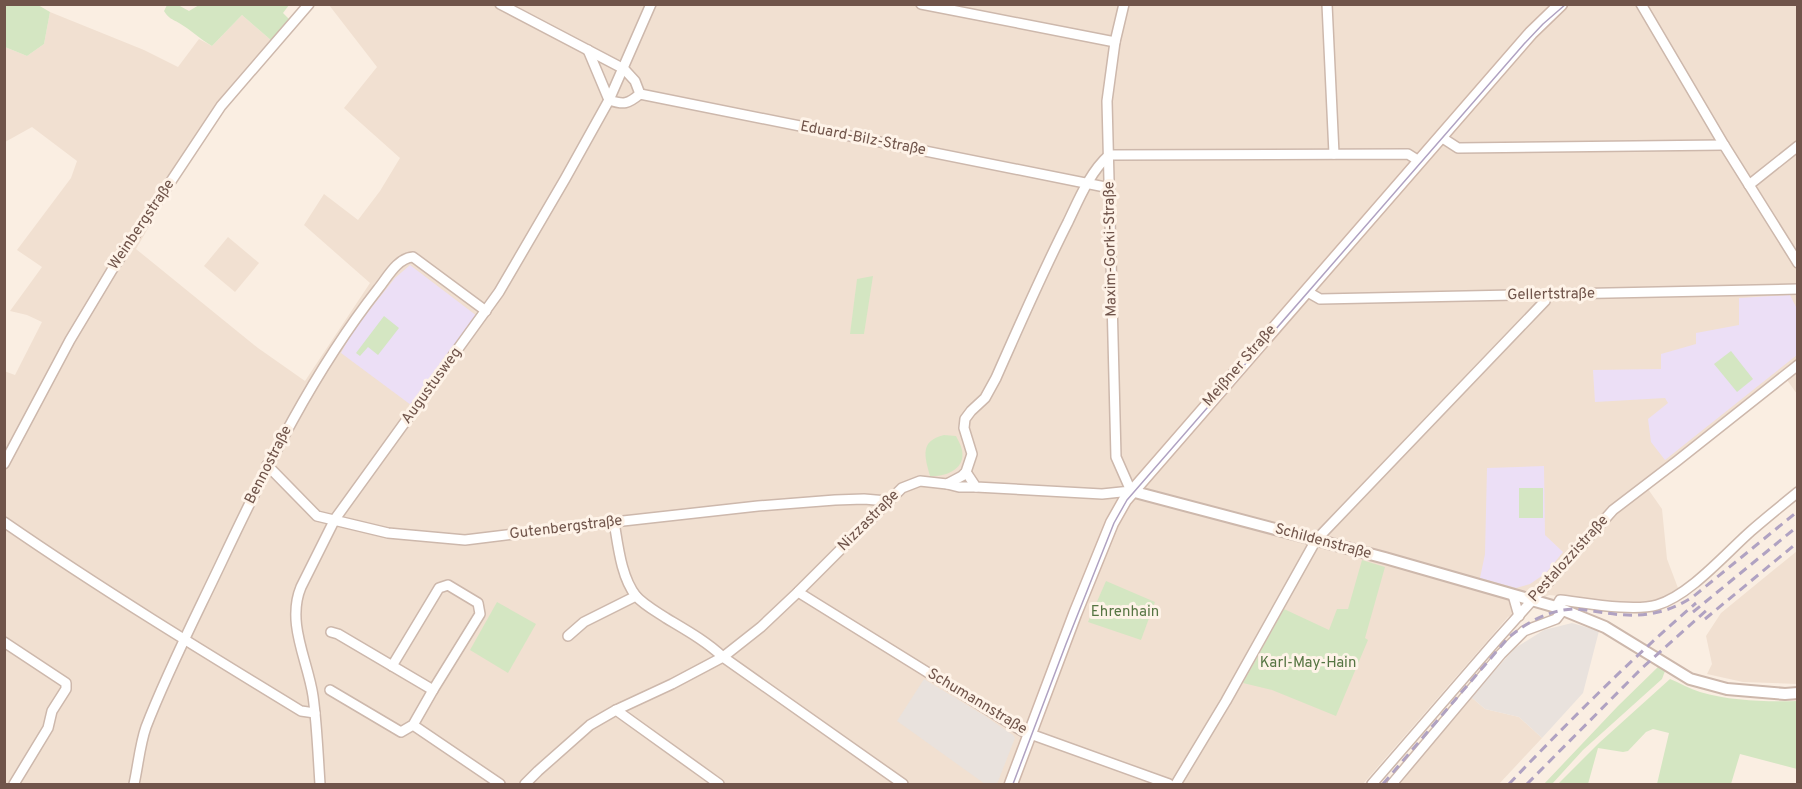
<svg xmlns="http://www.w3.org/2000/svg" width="1802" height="789" viewBox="0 0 1802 789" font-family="Overpass,sans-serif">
	<rect width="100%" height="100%" fill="#faeee2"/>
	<g fill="#f1e0d1">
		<path d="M329,5H1797V394L1787,380L1648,489L1662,509L1667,559L1678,588L1656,602H1621L1549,595L1508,617L1363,784H5L4,371L15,375L42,322L27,315L10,311L42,267L17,250L71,178L77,161L32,127L5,142V47L27,56L44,44L50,12L144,50L178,67L199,39L212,46L242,15L272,41L223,99L136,249L258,348L305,381L370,283L304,225L324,194L358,220L380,191L400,158L344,108L377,67Z"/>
		<path d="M228,237L259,263L235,292L204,266Z"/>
		<path d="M1797,551V684L1743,682L1707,674L1712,664L1706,636L1721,613Z"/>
		<path d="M1471,697L1485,709L1519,717L1542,738L1499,784H1396Z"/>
	</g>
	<g fill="#e9e2dd">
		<path d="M1572,623L1599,631L1583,693L1542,738L1519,717L1485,709L1471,697L1515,648L1544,630Z"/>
		<path d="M924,679L985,716L1013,735L1015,738L997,784H985L897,721Z"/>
	</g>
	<g fill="#ecdff6">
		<path d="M410,265L477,316L411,405L341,353L352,332L395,278Z"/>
		<path d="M1790,295L1797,309V355L1665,460L1651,442L1648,419L1668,403L1665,398L1595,402L1593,370L1661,369V354L1696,344V333L1739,325V298Z"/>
		<path d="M1544,466L1545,535L1563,552L1546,573L1530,584L1516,588L1480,578L1485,554L1487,468Z"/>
	</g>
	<g fill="#d4e6c2">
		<path d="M5,4L38,5L50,12L44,44L27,56L5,47Z"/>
		<path d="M167,5H178L189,11L199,5H289L283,13L289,19L272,41L242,15L212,46C200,39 191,30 179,23C172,19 168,18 164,11Z"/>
		<path d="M873,276L864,334H850L857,279Z"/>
		<path d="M384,316L399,328L378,355L368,347L360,356L356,353Z"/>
		<path d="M1731,351L1753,379L1737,392L1714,364Z"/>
		<path d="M944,435L956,436C958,440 961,445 962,450C966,469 946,477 930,476C925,457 919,441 944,435Z"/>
		<rect x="1519" y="488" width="24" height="30"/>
		<path d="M1362,560L1385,567L1365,638L1368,640L1336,716L1272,690L1243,683L1284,609L1329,630L1337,609H1348Z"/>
		<path d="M1106,581L1155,602L1141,640L1088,622Z"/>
		<path d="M497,602L536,624L508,673L470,650Z"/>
		<path d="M1659,666L1665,671L1662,679L1583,750L1552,784H1544L1618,706Z"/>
		<path d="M1670,679C1680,683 1690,689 1700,692C1731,701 1766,702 1797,701V769L1740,754L1731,784H1657L1669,733L1653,729L1646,732L1628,751L1623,752L1598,748L1588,784H1558L1599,743Z"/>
	</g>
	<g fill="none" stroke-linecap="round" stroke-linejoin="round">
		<g stroke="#cdb8ac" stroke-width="12">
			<g id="minor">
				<path d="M500,4L624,69L635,81L640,94"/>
				<path d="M921,4L1115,42"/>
				<path d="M1327,4L1334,154"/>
				<path d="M1641,4L1724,145L1798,263"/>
				<path d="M588,50L609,100"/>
				<path d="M640,94L1110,188"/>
				<path d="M609,100C624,105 628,104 640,94"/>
				<path d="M1441,137L1458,148L1724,145"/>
				<path d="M1749,185L1798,146"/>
				<path d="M1306,291L1320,299L1798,289"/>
				<path d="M4,464L70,340L112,270L221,106L309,4"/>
				<path d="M267,465L317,516L388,533L465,540L614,522L758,506L835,500L864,499L887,501"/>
				<path d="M966,472L976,487L1102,494L1131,491L1116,457L1107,101L1115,42L1124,4"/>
				<path d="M947,484L959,487H976"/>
				<path d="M4,522C101,589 201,650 301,711L315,713"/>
				<path d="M614,522C618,545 621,577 636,596C644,605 657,612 666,618C686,630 706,641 723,657L903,784"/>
				<path d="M798,592L1022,731L1169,784"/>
				<path d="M1513,595L1519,616"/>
				<path d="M1556,607L1560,600C1586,603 1633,612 1657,605C1690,595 1725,554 1751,531C1766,518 1782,505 1798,492"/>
				<path d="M568,636L584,622L636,596"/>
				<path d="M4,642L66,683V689L52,711L48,728L14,784"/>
				<path d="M392,666L439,588L448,585L478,603L480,614L433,690"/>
				<path d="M330,690L401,732L413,725L433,690L338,634L331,632"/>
				<path d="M616,710L719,784"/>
				<path d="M413,725L500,784"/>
				<path d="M134,784C138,766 140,744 146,727C168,670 196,616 222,561C267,466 313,372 378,289C387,278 397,258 413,257L486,311"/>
				<path d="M320,784C318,755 317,725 313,696C308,661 286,623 301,587L335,519L499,292L565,179L609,100L651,4"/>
				<path d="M525,784L538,771L590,725L616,710L672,684L723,657L761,627L798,592L902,488L920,481L947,484L962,476L966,472L972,454L964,428L965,419L971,411L985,398L996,378C1019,326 1042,273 1068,222C1079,199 1090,172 1109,155L1408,154L1419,161"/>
				<path d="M1176,784L1226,701L1316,540L1545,301L1547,295"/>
				<path d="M1372,784L1494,643L1613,510L1677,461L1798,365"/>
				<path d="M1392,784L1501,654L1524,631L1556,619L1563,610"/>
			</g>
		</g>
		<g stroke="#cdb8ac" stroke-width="14">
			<path id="tertiary" d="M1131,491L1385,558L1556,607L1605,627L1690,679L1727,689L1785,694L1798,693"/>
		</g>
		<g stroke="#cfb7aa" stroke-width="15">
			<path id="secondary" d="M1011,784L1075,614L1112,523L1125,500L1531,33L1561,4"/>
		</g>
		<use href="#minor" stroke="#fff" stroke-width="9"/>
		<use href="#tertiary" stroke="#fff" stroke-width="10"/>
		<use href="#secondary" stroke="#fff" stroke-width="12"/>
		<path stroke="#b0a2c2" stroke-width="1.5" d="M1013,784L1066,644L1114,523L1127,500L1524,44L1543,24L1566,4"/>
		<g stroke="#b0a2c2" stroke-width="3" stroke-dasharray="9 6" stroke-linecap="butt">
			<path d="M1693,612L1798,526"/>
			<path d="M1705,619L1798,542"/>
			<path d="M1383,784L1508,638C1527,622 1549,610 1574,609C1585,609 1596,612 1606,613C1639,618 1666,615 1694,596L1798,511"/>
			<path d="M1509,784C1569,721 1630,660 1696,603"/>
			<path d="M1527,784L1641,669L1708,609"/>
		</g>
	</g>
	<g text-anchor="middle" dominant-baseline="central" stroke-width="6" stroke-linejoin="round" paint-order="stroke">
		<g font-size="15" fill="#70544a" stroke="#fef3e8">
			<text transform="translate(863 139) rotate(11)">Eduard-Bilz-Straße</text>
			<text transform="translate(142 225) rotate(-56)">Weinbergstraße</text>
			<text transform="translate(1111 249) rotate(-91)">Maxim-Gorki-Straße</text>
			<text transform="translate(1551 295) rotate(-1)">Gellertstraße</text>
			<text transform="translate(1240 366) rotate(-49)">Meißner Straße</text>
			<text transform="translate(432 386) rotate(-54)">Augustusweg</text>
			<text transform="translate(269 465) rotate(-63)">Bennostraße</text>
			<text transform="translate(869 521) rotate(-45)">Nizzastraße</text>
			<text transform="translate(566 528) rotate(-7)">Gutenbergstraße</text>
			<text transform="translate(1323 542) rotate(15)">Schildenstraße</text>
			<text transform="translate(1569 559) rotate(-48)">Pestalozzistraße</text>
			<text transform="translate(977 702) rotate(31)">Schumannstraße</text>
		</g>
		<g font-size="15" fill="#567543" stroke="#fef3e8">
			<text x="1125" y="612">Ehrenhain</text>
			<text x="1308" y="663">Karl-May-Hain</text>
		</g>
	</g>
	<rect width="1802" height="789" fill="none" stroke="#70544a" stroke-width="12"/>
</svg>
